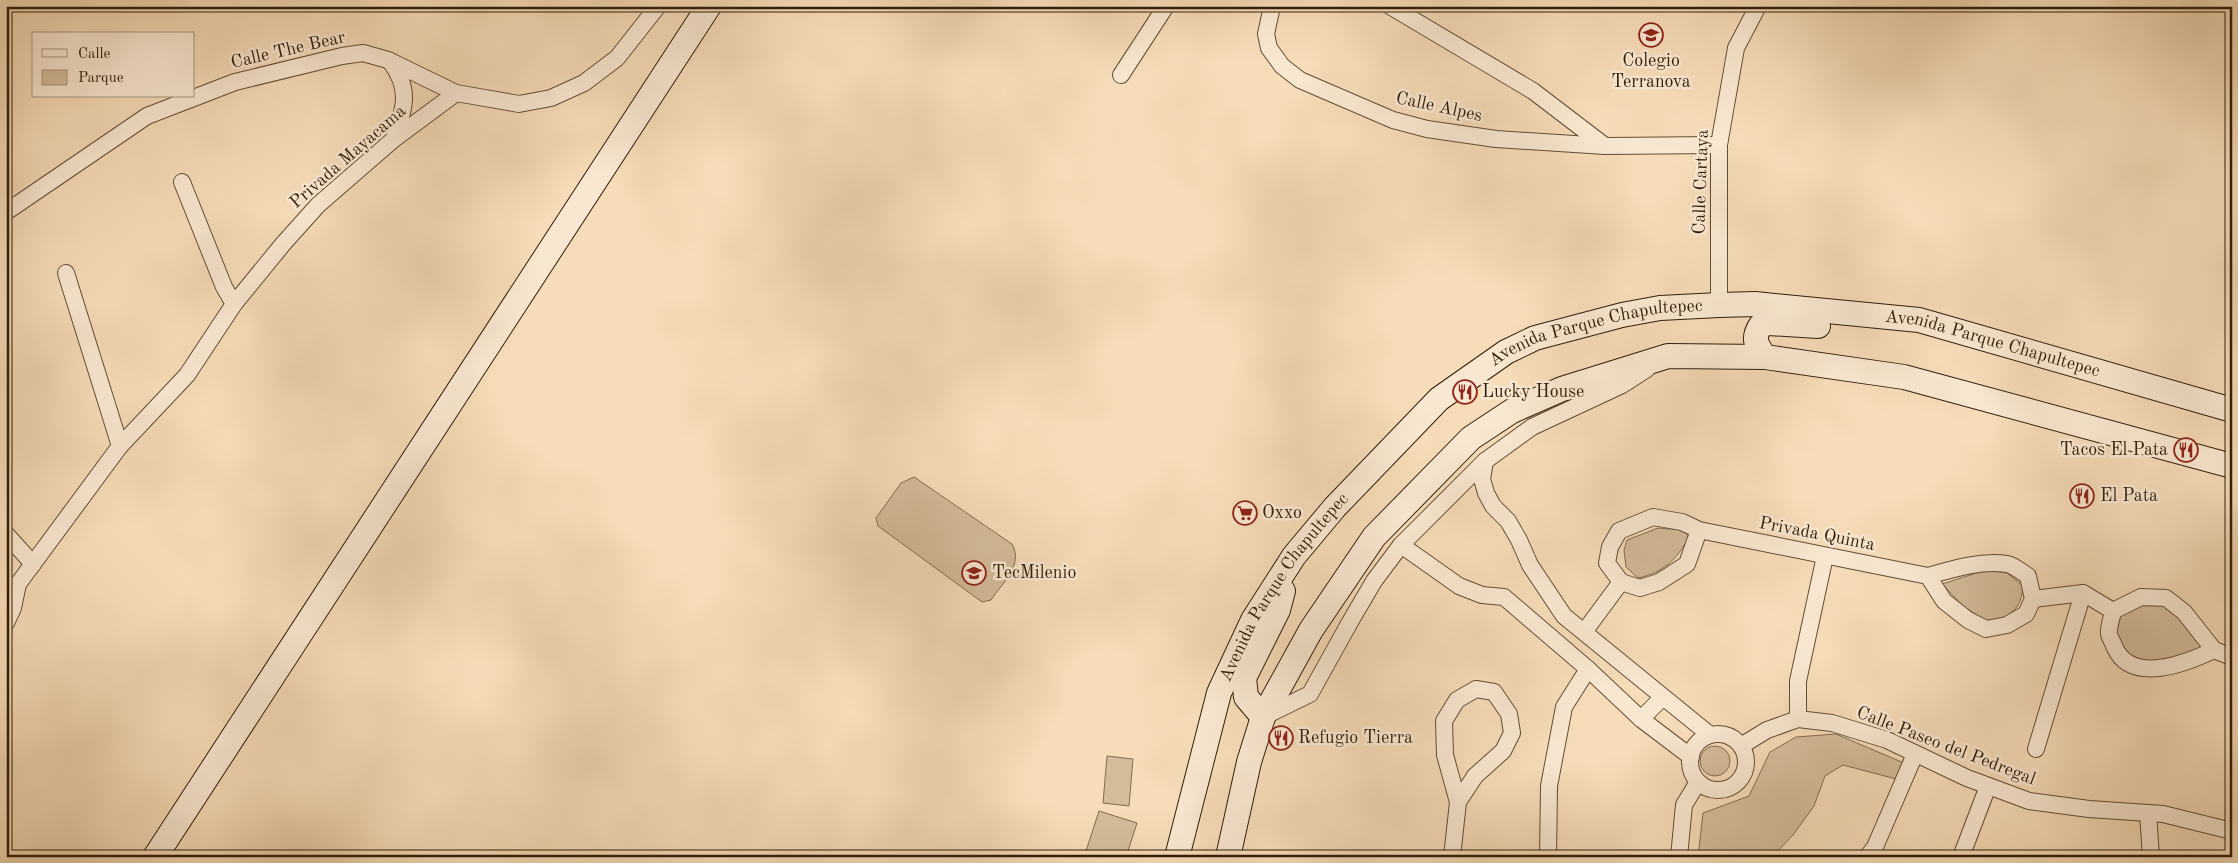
<svg xmlns="http://www.w3.org/2000/svg" width="2238" height="863" viewBox="0 0 2238 863" font-family="'Old Standard TT',serif">
	<rect width="100%" height="100%" fill="#f6dcb8"/>
	<filter id="stains"><feTurbulence type="fractalNoise" baseFrequency=".004" numOctaves="4"/><feColorMatrix values="0 0 0 0 .2 0 0 0 0 .09 0 0 0 0 .02 0 0 0 .5 -.17"/></filter>
	<radialGradient id="worn" r=".72"><stop offset=".6" stop-color="#630" stop-opacity="0"/><stop offset="1" stop-color="#630" stop-opacity=".3"/></radialGradient>
	<g fill="#d4bc9a" stroke="#826d51">
		<path d="M914,477L1012,544C1024,565 1002,583 991,600L982,602L878,526L876,518L901,483Z"/>
		<path d="M1658,528L1682,530L1690,537C1675,560 1665,572 1638,578L1626,567L1624,550L1627,540Z"/>
		<path d="M1986,570L2007,573L2023,586C2021,609 2011,617 1989,623L1963,606L1942,584Z"/>
		<path d="M2138,599L2162,600L2210,650L2139,666C2115,649 2111,642 2118,613Z"/>
		<path d="M1836,734L1904,763L1900,780L1843,765L1825,776L1814,806L1793,835L1772,857H1698L1703,813L1749,796L1770,752L1796,737Z"/>
		<circle cx="1715" cy="761" r="15"/>
		<path d="M1107,756L1133,759L1129,806L1103,803Z"/>
		<path d="M1099,811L1137,823L1126,857H1084Z"/>
	</g>
	<g fill="none" stroke-linecap="round" stroke-linejoin="round">
		<g stroke="#624e34" stroke-width="18">
			<g id="street">
				<path d="M1272,6L1266,34L1269,48L1282,66L1300,80L1393,120L1427,129L1496,139L1605,146L1719,145"/>
				<path d="M1390,6L1533,91L1605,146"/>
				<path d="M390,61C411,88 405,109 394,138"/>
				<path d="M1121,75L1166,6"/>
				<path d="M182,182L224,287L234,304"/>
				<path d="M6,212L147,116L235,82L342,56L363,53L388,60L456,93L519,104L551,98L584,83L617,58L658,6"/>
				<path d="M66,273L120,446"/>
				<path d="M1719,305V145L1736,48L1758,6"/>
				<path d="M1485,461L1482,479L1486,493L1493,506L1508,521L1519,540L1530,565L1564,616L1710,735"/>
				<path d="M1699,530L1687,564L1659,582L1640,588L1621,582L1607,563L1610,547L1619,531L1653,517L1682,522L1699,530L1928,576C1952,569 1981,560 2007,564C2014,565 2021,572 2028,576L2033,599L2026,614L2007,625L1986,629L1968,620L1944,601L1928,576"/>
				<path d="M6,534L33,564"/>
				<path d="M1401,545L1459,586L1482,595L1504,597L1588,669L1641,719L1691,757"/>
				<path d="M6,591L18,584L120,446L187,375L234,304L283,244L318,205L394,139L456,93"/>
				<path d="M2141,597L2166,598L2184,612L2214,650C2187,663 2132,685 2115,648C2114,644 2110,639 2109,634C2108,627 2112,618 2113,611Z"/>
				<path d="M2033,599L2083,593L2113,611"/>
				<path d="M6,623L13,608L18,584"/>
				<path d="M1584,632L1621,582"/>
				<path d="M2214,650L2232,657"/>
				<path d="M1263,717L1310,694L1350,622L1374,581L1401,545L1485,461L1532,427L1622,385L1647,369"/>
				<path d="M1641,719L1662,698"/>
				<path d="M1798,719V681L1825,556"/>
				<circle cx="1718" cy="762" r="28"/>
				<path d="M1741,746L1767,730L1798,719L1832,723L1887,740L1967,778L2029,801L2089,809L2163,814L2232,831"/>
				<path d="M2036,749L2083,593"/>
				<path d="M2148,813L2151,857"/>
				<path d="M1452,857L1458,802L1445,755L1444,721L1457,700L1476,689L1494,692L1509,714L1512,733L1503,751L1475,776L1458,802"/>
				<path d="M1548,857L1549,786L1564,707L1588,669"/>
				<path d="M1679,857L1684,805L1698,782"/>
				<path d="M1867,857L1875,847L1915,754"/>
				<path d="M1961,857L1988,786"/>
			</g>
		</g>
		<g stroke="#301e08" stroke-width="26">
			<g id="secondary">
				<path d="M1765,357C1756,345 1752,338 1761,325L1768,323L1818,326"/>
				<path d="M1263,717L1246,697L1244,678L1278,610L1283,591"/>
				<path d="M155,857L709,6"/>
				<path id="s1" d="M1177,857L1219,693L1253,620L1294,556L1335,507L1439,399L1506,352L1535,338L1622,315L1660,308L1719,305L1755,304L1919,320L2232,410"/>
				<path d="M1228,857L1249,762L1263,717L1311,630L1374,537L1471,438L1512,411L1562,389L1668,356L1765,357L1904,377L2232,466"/>
			</g>
		</g>
		<use href="#street" stroke="#f9e8d1" stroke-width="16"/>
		<use href="#secondary" stroke="#f9e8d1" stroke-width="24"/>
	</g>
	<defs>
		<g id="school-ring" transform="scale(1.25)"><circle r="9.5" fill="#f9e8d1" stroke="#8f2418" stroke-width="1.5"/><path d="M0-5L7-2L0 1L-7-2ZM-4 1L0 2.5L4 1V4Q0 6-4 4Z" fill="#8f2418"/></g>
		<g id="restaurant-ring" transform="scale(1.25)"><circle r="9.5" fill="#f9e8d1" stroke="#8f2418" stroke-width="1.5"/><path d="M-5-6h1v4h1v-4h1v4h1v-4h1v5L-1.5 .5V6h-2V.5L-5-1ZM5-6V6H3V1.5H1.5Q1.5-4 5-6Z" fill="#8f2418"/></g>
		<g id="supermarket-ring" transform="scale(1.25)"><circle r="9.5" fill="#f9e8d1" stroke="#8f2418" stroke-width="1.5"/><path d="M-6-5.5h2.5l.6 2H6L4.5 2H-2.5L-4.4-4H-6ZM-1.5 3.2a1.3 1.3 0 1 0 .1 0ZM3 3.2a1.3 1.3 0 1 0 .1 0Z" fill="#8f2418"/></g>
		<g id="university-ring" transform="scale(1.25)"><circle r="9.5" fill="#f9e8d1" stroke="#8f2418" stroke-width="1.5"/><path d="M0-5L7-2L0 1L-7-2ZM-4 1L0 2.5L4 1V4Q0 6-4 4Z" fill="#8f2418"/></g>
	</defs>
	<g fill-rule="evenodd">
		<use href="#school-ring" x="1651" y="35"/>
		<use href="#restaurant-ring" x="1465" y="392"/>
		<use href="#restaurant-ring" x="2186" y="450"/>
		<use href="#restaurant-ring" x="2082" y="496"/>
		<use href="#supermarket-ring" x="1245" y="513"/>
		<use href="#university-ring" x="974" y="573"/>
		<use href="#restaurant-ring" x="1281" y="738"/>
	</g>
	<g text-anchor="middle" dominant-baseline="central" stroke-width="5" stroke-linejoin="round" paint-order="stroke">
		<g font-size="18" fill="#301e08" stroke="#f9e8d1">
			<text transform="translate(288 50) rotate(-13)">Calle The Bear</text>
			<text transform="translate(1439 107) rotate(12)">Calle Alpes</text>
			<text transform="translate(348 157) rotate(-41)">Privada Mayacama</text>
			<text transform="translate(1701 182) rotate(-88)">Calle Cartaya</text>
			<text stroke="none"><textPath href="#s1" startOffset="714">Avenida Parque Chapultepec</textPath></text>
			<text stroke="none"><textPath href="#s1" startOffset="1119">Avenida Parque Chapultepec</textPath></text>
			<text transform="translate(1817 534) rotate(11)">Privada Quinta</text>
			<text stroke="none"><textPath href="#s1" startOffset="294">Avenida Parque Chapultepec</textPath></text>
			<text transform="translate(1946 746) rotate(21)">Calle Paseo del Pedregal</text>
		</g>
		<g font-size="18" fill="#301e08" stroke="#f9e8d1" text-anchor="start">
			<text x="1651" y="61" text-anchor="middle">Colegio<tspan x="1651" dy="21">Terranova</tspan></text>
			<text x="1482" y="392">Lucky House</text>
			<text x="2168" y="450" text-anchor="end">Tacos El Pata</text>
			<text x="2100" y="496">El Pata</text>
			<text x="1262" y="513">Oxxo</text>
			<text x="992" y="573">TecMilenio</text>
			<text x="1298" y="738">Refugio Tierra</text>
		</g>
	</g>
	<rect width="2238" height="863" fill="none" stroke="#f6dcb8" stroke-width="25"/>
	<rect x="8" y="8" width="2223" height="848" fill="none" stroke="#301e08" stroke-width="2.5"/>
	<rect x="12" y="12" width="2213" height="838" fill="none" stroke="#301e08"/>
	<rect x="32" y="32" width="162" height="65" fill="#f9e8d1" stroke="#a99781"/>
	<rect x="42" y="49" width="25" height="8" fill="#f9e8d1" stroke="#a99781"/>
	<text x="78" y="58" font-size="15" fill="#301e08">Calle</text>
	<rect x="42" y="70" width="25" height="15" fill="#d4bc9a" stroke="#a99781"/>
	<text x="78" y="82" font-size="15" fill="#301e08">Parque</text>
	<rect width="100%" height="100%" filter="url(#stains)"/>
	<rect width="100%" height="100%" fill="url(#worn)"/>
</svg>
